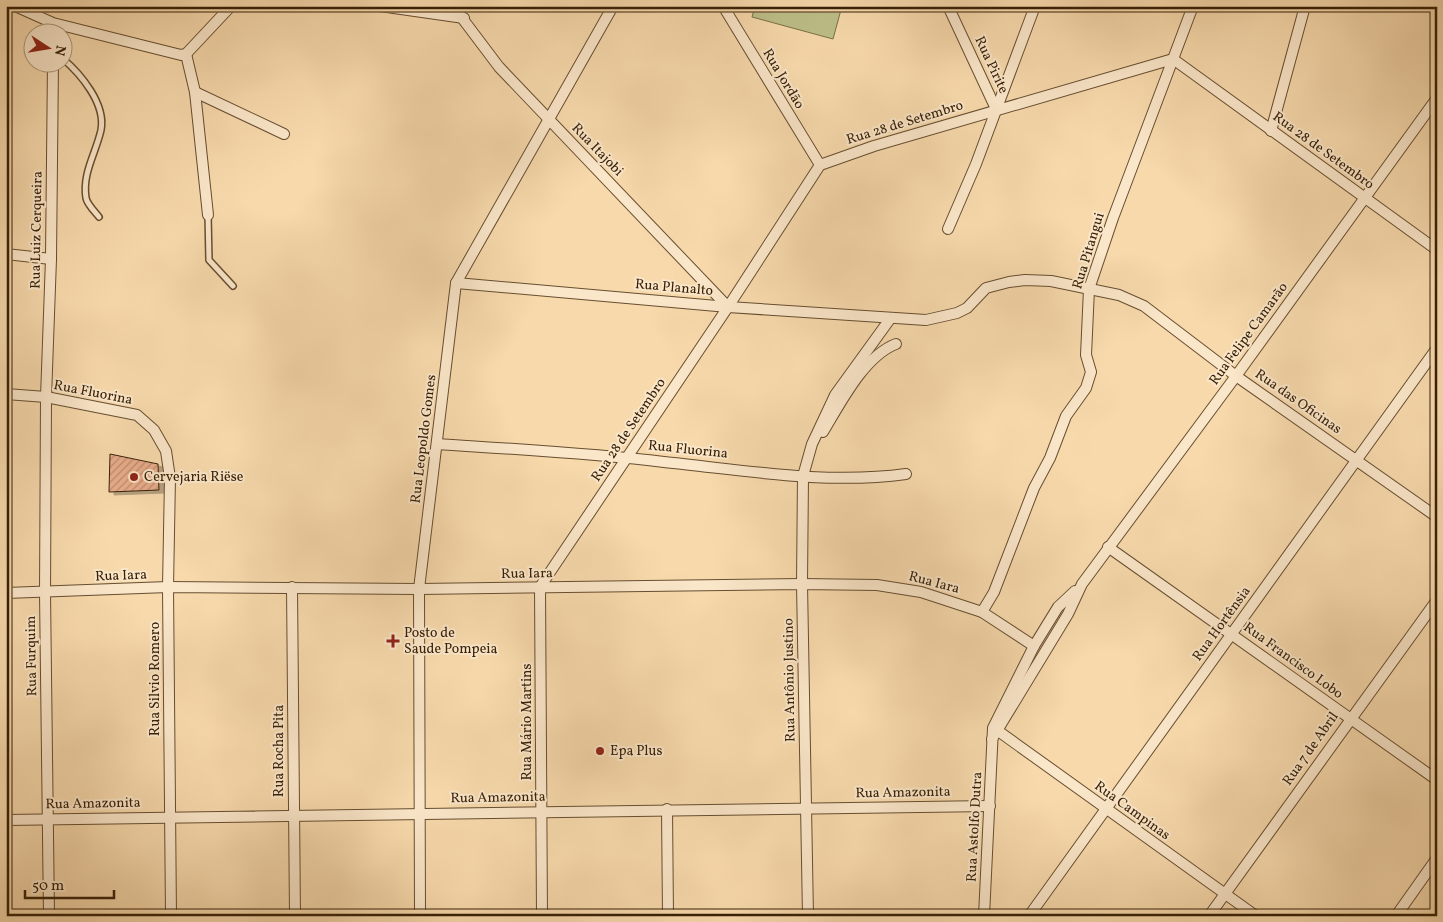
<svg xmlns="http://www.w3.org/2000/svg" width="1443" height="922" viewBox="0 0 1443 922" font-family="Vollkorn,serif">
	<defs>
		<pattern id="building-hatch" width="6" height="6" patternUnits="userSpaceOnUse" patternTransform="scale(1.25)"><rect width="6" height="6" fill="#e9ad8b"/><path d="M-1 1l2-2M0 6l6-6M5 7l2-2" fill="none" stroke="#be8c70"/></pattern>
		<filter id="shadow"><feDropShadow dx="5" dy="3" stdDeviation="0" flood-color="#0004"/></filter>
	</defs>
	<rect width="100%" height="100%" fill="#f7d9ac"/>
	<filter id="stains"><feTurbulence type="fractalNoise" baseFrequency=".004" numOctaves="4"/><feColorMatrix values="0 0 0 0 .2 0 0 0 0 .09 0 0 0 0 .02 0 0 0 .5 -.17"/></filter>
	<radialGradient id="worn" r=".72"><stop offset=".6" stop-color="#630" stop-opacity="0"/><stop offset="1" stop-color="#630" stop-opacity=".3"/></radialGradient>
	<path fill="#bdbf89" stroke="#7a7048" d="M755,6H842L833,39L752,17Z"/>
	<path fill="url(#building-hatch)" stroke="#372007" filter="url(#shadow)" d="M110,454L158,464L159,490L109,492Z"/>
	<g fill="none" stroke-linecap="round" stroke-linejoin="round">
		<g stroke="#674e30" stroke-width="8">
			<g id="service">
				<path d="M62,58C81,74 106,104 101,130C96,153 82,173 86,198C87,204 95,212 99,217"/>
				<path d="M208,215L209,260L233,286"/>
			</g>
		</g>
		<g stroke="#674e30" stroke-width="12">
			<g id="minor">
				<path d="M15,6L53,23L181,55L186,54L231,6"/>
				<path d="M380,6L464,18"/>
				<path d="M453,6L499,67L728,307"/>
				<path d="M723,6L820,165"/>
				<path d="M948,6L996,109"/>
				<path d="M186,54L195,92L208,215"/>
				<path d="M1173,59L1437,250"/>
				<path d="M195,92L284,134"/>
				<path d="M1271,131L1305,6"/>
				<path d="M948,229L976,164L1035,6"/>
				<path d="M6,254L51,259"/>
				<path d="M456,283L728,307L926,320L957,313L967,308L986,288L1009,282L1025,280L1051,281L1119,295L1144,306L1236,376L1437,517"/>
				<path d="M6,394L46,397L137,415L154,430L166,451L170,478L168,587L171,916"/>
				<path d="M823,432C840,404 864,356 896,344"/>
				<path d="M437,444C513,449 589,453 664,462C744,470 826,485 906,474"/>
				<path d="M1108,547L1437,780"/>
				<path d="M292,587L295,916"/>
				<path d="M6,593L168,587L419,589L802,584L877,585L921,592L982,612L1034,646"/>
				<path d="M982,612L994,592L1034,488L1050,458L1066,416L1086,388L1091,372L1086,355L1089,289L1113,218L1193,6"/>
				<path d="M994,728L1256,916"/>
				<path d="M992,739L1068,614L1082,584L1236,376L1437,98"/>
				<path d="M667,809L668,916"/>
				<path d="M6,820L990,806"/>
				<path d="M49,916L45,593L46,397L51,259L53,62"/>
				<path d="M420,916L419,589L456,283L613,6"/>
				<path d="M542,916L540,587L728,307L820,165L874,146L1173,59"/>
				<path d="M808,916L802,584L803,476L812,444L835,395L890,319"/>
				<path d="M984,916L993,728L1034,646L1058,607L1075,591"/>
				<path d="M1029,916L1437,348"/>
				<path d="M1209,916L1437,600"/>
				<path d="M1396,916L1437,858"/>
			</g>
		</g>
		<use href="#service" stroke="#fae6c9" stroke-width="5"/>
		<use href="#minor" stroke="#fae6c9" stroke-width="10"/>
	</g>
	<g fill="#8f2418" stroke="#fae6c9" stroke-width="2">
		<circle cx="134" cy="477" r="5"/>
		<path d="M390.5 633.5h5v5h5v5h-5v5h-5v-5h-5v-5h5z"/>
		<circle cx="600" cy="751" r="5"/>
	</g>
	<g text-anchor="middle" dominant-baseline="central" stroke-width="4" stroke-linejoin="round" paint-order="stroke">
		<g font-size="14" fill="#372007" stroke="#fae6c9">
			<text transform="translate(991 65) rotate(65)">Rua Pirite</text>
			<text transform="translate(783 79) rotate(59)">Rua Jordão</text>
			<text transform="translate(905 123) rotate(-17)">Rua 28 de Setembro</text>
			<text transform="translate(597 150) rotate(46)">Rua Itajobi</text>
			<text transform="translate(1323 151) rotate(36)">Rua 28 de Setembro</text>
			<text transform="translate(37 230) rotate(-89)">Rua Luiz Cerqueira</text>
			<text transform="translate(1089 251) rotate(-73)">Rua Pitangui</text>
			<text transform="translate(674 288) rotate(5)">Rua Planalto</text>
			<text transform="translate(1249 334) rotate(-54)">Rua Felipe Camarão</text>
			<text transform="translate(93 393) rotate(11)">Rua Fluorina</text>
			<text transform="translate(1298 402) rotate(35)">Rua das Oficinas</text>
			<text transform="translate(629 430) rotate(-56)">Rua 28 de Setembro</text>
			<text transform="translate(424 439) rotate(-83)">Rua Leopoldo Gomes</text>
			<text transform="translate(688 450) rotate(6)">Rua Fluorina</text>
			<text transform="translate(527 574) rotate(-1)">Rua Iara</text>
			<text transform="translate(121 576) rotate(-2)">Rua Iara</text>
			<text transform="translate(934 583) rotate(15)">Rua Iara</text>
			<text transform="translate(1222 624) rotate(-54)">Rua Hortênsia</text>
			<text transform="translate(32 656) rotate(-91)">Rua Furquim</text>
			<text transform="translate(1293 661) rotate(36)">Rua Francisco Lobo</text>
			<text transform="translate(155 679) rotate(-90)">Rua Silvio Romero</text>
			<text transform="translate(790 680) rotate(-91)">Rua Antônio Justino</text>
			<text transform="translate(527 722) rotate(-90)">Rua Mário Martins</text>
			<text transform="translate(1311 749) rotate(-55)">Rua 7 de Abril</text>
			<text transform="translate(279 751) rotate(-90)">Rua Rocha Pita</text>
			<text transform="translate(903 793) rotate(-1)">Rua Amazonita</text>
			<text transform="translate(498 798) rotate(-1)">Rua Amazonita</text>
			<text transform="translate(93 804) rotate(-1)">Rua Amazonita</text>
			<text transform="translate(1132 811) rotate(36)">Rua Campinas</text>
			<text transform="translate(975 827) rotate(-87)">Rua Astolfo Dutra</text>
		</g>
		<g font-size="14" fill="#372007" stroke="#fae6c9" text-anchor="start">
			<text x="144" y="477">Cervejaria Riëse</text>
			<text x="404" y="633">Posto de<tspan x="404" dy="16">Saude Pompeia</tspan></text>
			<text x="610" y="751">Epa Plus</text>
		</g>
	</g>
	<rect width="1443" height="922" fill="none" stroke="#f7d9ac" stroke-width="25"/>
	<rect x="8" y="8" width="1428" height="907" fill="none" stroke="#372007" stroke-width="2.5"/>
	<rect x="12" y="12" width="1418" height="897" fill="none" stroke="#372007"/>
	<g transform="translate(48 48) rotate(102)"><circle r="24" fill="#fae6c9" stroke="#ac977b"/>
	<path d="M0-4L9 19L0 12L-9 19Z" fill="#8f2418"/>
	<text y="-8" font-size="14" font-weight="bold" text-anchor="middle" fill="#372007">N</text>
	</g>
	<path d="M25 890v8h89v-8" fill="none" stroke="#372007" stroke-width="2.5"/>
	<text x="32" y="890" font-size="15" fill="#372007" stroke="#fae6c9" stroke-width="4" paint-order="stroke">50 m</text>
	<rect width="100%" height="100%" filter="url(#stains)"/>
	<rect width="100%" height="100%" fill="url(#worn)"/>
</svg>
